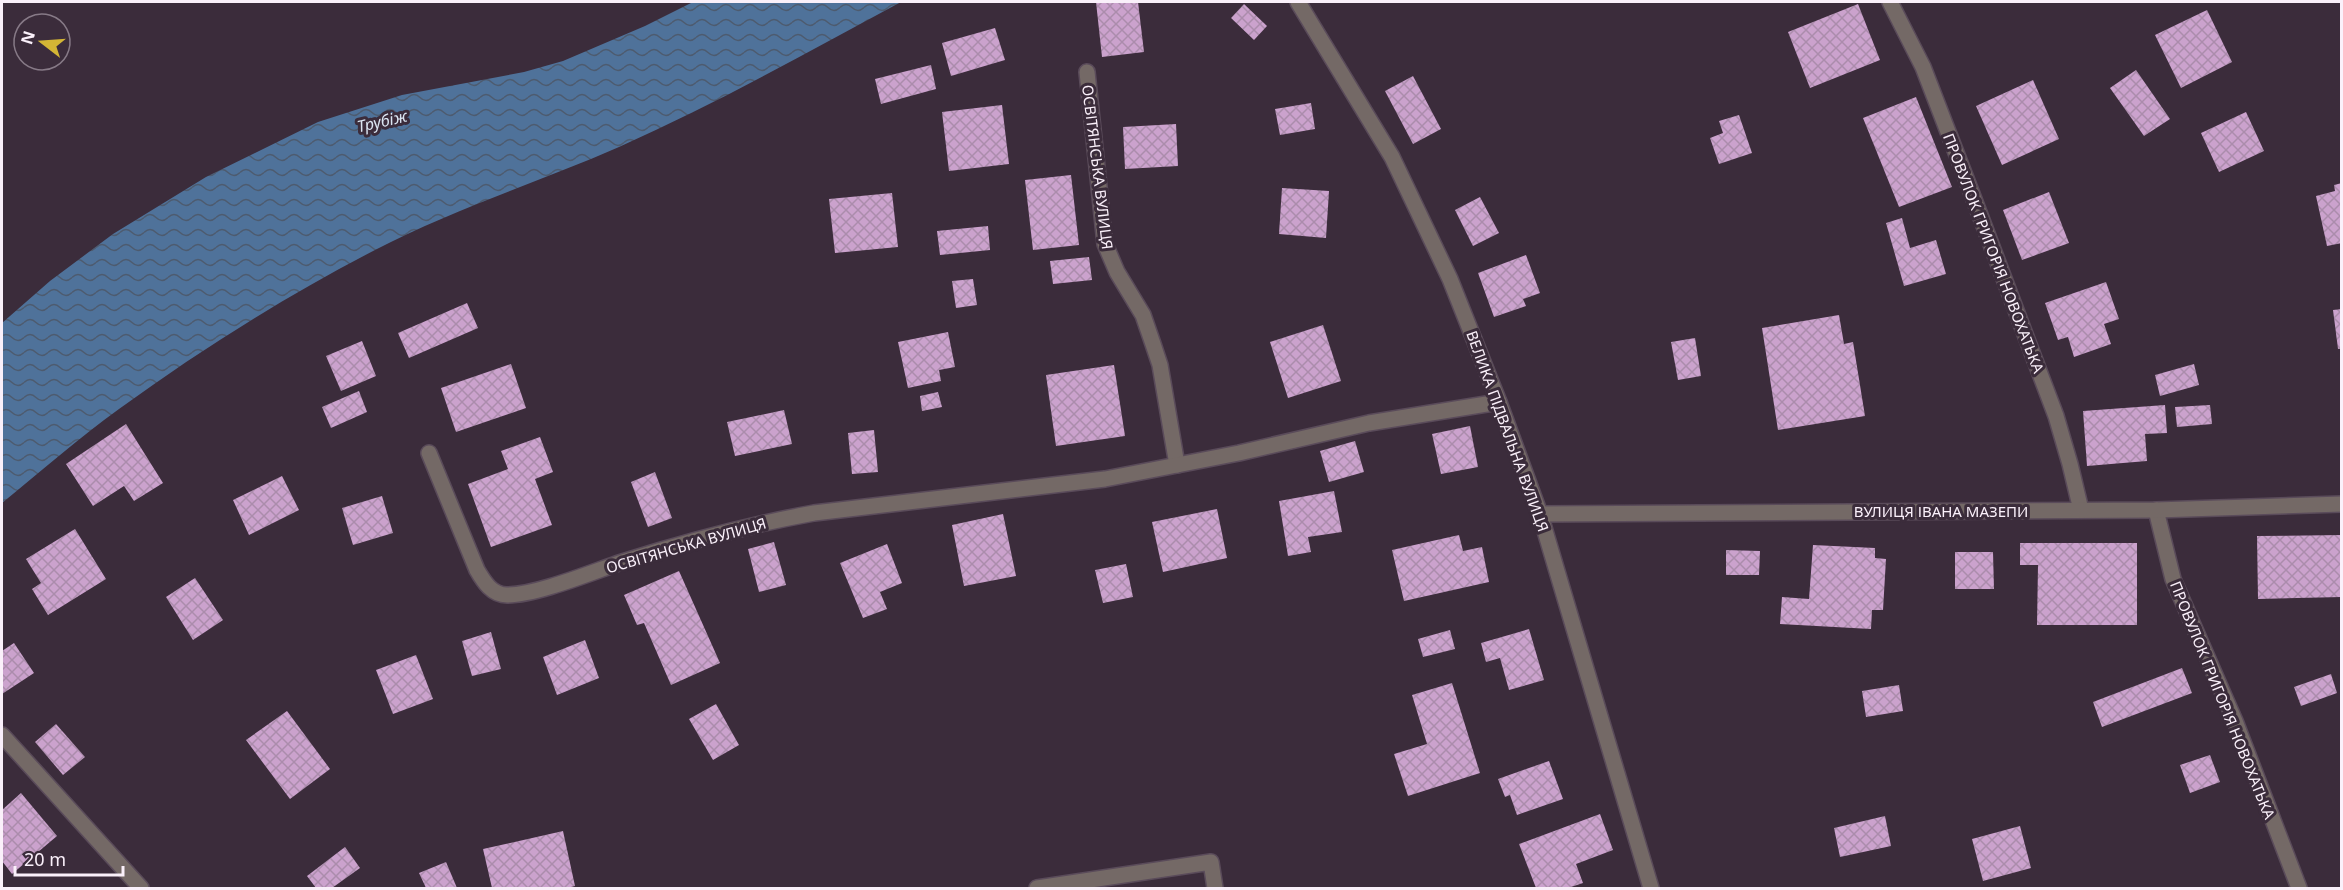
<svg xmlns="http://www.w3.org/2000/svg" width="2343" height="890" viewBox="0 0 2343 890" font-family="'Noto Sans',sans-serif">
	<defs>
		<pattern id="water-waves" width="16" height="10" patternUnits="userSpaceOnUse" patternTransform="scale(1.5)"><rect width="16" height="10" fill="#4f729a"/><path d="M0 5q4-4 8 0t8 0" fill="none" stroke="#4d5b6f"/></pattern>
		<pattern id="building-cross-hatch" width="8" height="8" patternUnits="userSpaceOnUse" patternTransform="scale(1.5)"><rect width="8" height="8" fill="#cba2cd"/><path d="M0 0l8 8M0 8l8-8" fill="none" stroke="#ab8cac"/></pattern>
	</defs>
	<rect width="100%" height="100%" fill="#3b2c3b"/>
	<path fill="url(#water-waves)" d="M693,2H901C808,52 716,104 619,147C539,182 454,209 375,250C286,296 200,350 119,409C79,438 40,472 2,503V323L50,281L113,234L206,177L318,122L402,95L524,72L563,61L645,26Z"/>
	<g fill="url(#building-cross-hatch)">
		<path d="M1096,2H1138L1144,52L1102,57Z"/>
		<path d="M1244,4L1267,26L1254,40L1231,18Z"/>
		<path d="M1858,4L1880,60L1810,88L1788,32Z"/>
		<path d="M2207,10L2232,62L2181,88L2155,35Z"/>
		<path d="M995,28L1005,60L951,76L942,43Z"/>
		<path d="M931,65L936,89L881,104L875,79Z"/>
		<path d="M2136,70L2170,119L2144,136L2110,88Z"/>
		<path d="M1413,76L1441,129L1413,144L1385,91Z"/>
		<path d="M2033,80L2059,139L2002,165L1976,106Z"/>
		<path d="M1916,97L1952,187L1899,207L1863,118Z"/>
		<path d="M1311,103L1315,129L1280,135L1275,109Z"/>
		<path d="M1002,105L1009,164L949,171L942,112Z"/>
		<path d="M2246,112L2264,151L2219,172L2201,133Z"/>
		<path d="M1739,115L1752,153L1719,164L1710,138L1723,133L1719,121Z"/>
		<path d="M1176,124L1178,166L1125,169L1123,127Z"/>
		<path d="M1071,175L1079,245L1033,250L1025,180Z"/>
		<path d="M2342,183V243L2327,246L2316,196L2335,191L2334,185Z"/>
		<path d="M1282,188L1329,191L1326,238L1279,234Z"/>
		<path d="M2049,192L2069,243L2022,260L2003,210Z"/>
		<path d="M892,193L898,247L835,253L829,199Z"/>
		<path d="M1480,197L1499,233L1473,246L1455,210Z"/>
		<path d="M1902,218L1910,248L1936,240L1946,274L1904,286L1886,223Z"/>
		<path d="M988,226L990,250L940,255L937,231Z"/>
		<path d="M1526,255L1540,293L1523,299L1526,306L1494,317L1478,273Z"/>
		<path d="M1089,257L1092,280L1053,284L1050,261Z"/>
		<path d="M973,279L977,305L956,308L952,281Z"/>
		<path d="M2106,282L2119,319L2104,324L2111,344L2074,357L2068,337L2058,340L2045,303Z"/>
		<path d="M467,303L478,328L409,358L398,333Z"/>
		<path d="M2342,309V349H2338L2333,310Z"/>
		<path d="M1839,315L1844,344L1853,342L1865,416L1778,430L1762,328Z"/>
		<path d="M1323,325L1341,381L1288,398L1270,342Z"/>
		<path d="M948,332L955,367L939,370L941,381L908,388L898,342Z"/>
		<path d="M1695,338L1701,376L1678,380L1671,342Z"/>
		<path d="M362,341L376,376L341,391L326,356Z"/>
		<path d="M511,364L526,408L456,432L441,388Z"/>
		<path d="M2194,364L2199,385L2160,396L2155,375Z"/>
		<path d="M1114,365L1125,436L1056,446L1046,375Z"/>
		<path d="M359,391L367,412L331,428L322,407Z"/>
		<path d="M938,392L942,407L922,411L920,396Z"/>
		<path d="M2165,405L2167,433L2145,434L2147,461L2087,466L2083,411Z"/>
		<path d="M2210,405L2212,424L2177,427L2175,407Z"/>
		<path d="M784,410L792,444L735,456L727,422Z"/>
		<path d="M126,424L163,483L134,501L124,486L93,506L66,464Z"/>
		<path d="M1470,426L1478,467L1441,474L1432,434Z"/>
		<path d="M874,430L878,472L852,474L848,433Z"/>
		<path d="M540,437L553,472L535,479L552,525L491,547L468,484L508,469L501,451Z"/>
		<path d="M1355,441L1364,472L1329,482L1320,451Z"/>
		<path d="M655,472L672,518L648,527L631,482Z"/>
		<path d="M282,476L299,510L249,535L233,500Z"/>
		<path d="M1334,491L1342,532L1308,537L1311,552L1288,556L1279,501Z"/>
		<path d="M382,496L393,533L353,545L342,508Z"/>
		<path d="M1217,509L1227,558L1163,572L1152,522Z"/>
		<path d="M1003,514L1016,576L964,586L952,525Z"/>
		<path d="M75,529L106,579L48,615L32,589L41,583L26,559Z"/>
		<path d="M1459,535L1463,551L1482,547L1489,582L1404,601L1392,550Z"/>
		<path d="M2342,535V597L2258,599L2257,536Z"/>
		<path d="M774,542L786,585L759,592L748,549Z"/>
		<path d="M2020,543H2137V625H2037L2038,565H2020Z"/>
		<path d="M887,544L902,583L880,592L887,609L863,618L840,563Z"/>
		<path d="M1813,545L1875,548V558L1886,559L1883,610H1872L1871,629L1780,624L1782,597L1809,599Z"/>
		<path d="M1726,550L1760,551L1759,575H1726Z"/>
		<path d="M1955,552H1993L1994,589H1955Z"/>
		<path d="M1126,564L1133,597L1103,603L1095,570Z"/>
		<path d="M679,571L720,663L671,685L644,623L637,625L624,595Z"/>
		<path d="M195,578L223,620L193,640L166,597Z"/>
		<path d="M1529,629L1544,680L1509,690L1500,658L1486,662L1481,643Z"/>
		<path d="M1450,630L1455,649L1423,657L1418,639Z"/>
		<path d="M491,632L501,669L472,676L462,641Z"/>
		<path d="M585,640L599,678L557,695L543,657Z"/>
		<path d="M14,643L34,673L2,694V651Z"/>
		<path d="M416,655L433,699L393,714L376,670Z"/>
		<path d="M2182,668L2192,693L2102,727L2093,702Z"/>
		<path d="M2331,674L2337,693L2301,706L2294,687Z"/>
		<path d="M1452,683L1480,773L1408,796L1394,754L1427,744L1412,695Z"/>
		<path d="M1899,685L1903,711L1866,717L1862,691Z"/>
		<path d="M716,704L739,745L713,760L689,719Z"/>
		<path d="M287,711L330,769L290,799L246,740Z"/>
		<path d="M56,724L85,757L63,775L35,742Z"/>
		<path d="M2210,755L2220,782L2190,793L2180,765Z"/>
		<path d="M1549,761L1563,799L1517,815L1510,795L1505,797L1498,779Z"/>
		<path d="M21,793L57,836L12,874L2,861V810Z"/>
		<path d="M1600,814L1613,850L1576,864L1583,883L1568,888H1536L1519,844Z"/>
		<path d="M1885,816L1891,846L1840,857L1834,828Z"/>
		<path d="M2020,826L2031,868L1983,881L1972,839Z"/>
		<path d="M563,831L575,886L567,888H492L483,849Z"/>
		<path d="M345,847L360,868L332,888H316L307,876Z"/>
		<path d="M446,862L457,888H426L419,873Z"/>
	</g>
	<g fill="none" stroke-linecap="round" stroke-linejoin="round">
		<g stroke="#5a4b5a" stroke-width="18">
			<g id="minor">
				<path d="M1298,2L1392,157L1450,279L1499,402L1540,514L1651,888"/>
				<path d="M1890,2L1923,67L1972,194L2056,416L2070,464L2081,510"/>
				<path d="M1087,72L1105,244L1117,272L1143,315L1153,344L1160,365L1177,465"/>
				<path d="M429,453L477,570C484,582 492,595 507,595C537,595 592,572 622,562C685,542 748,525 814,513L1105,479L1239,453L1369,423L1499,402"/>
				<path d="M2156,510L2173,579L2235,721L2299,888"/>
				<path d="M1540,514L2156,510L2342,504"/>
				<path d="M2,735L141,888"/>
				<path d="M1037,888L1211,862L1215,888"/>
			</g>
		</g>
		<use href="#minor" stroke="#746966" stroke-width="15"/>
	</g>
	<g text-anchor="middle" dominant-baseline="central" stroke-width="6" stroke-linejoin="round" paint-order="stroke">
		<g font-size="15" fill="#faf0fa" stroke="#3b2c3b">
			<text transform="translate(1098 167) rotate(83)">ОСВІТЯНСЬКА ВУЛИЦЯ</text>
			<text transform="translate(1994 253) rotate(69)">ПРОВУЛОК ГРИГОРІЯ НОВОХАТЬКА</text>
			<text transform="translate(1508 431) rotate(70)">ВЕЛИКА ПІДВАЛЬНА ВУЛИЦЯ</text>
			<text x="1941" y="511">ВУЛИЦЯ ІВАНА МАЗЕПИ</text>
			<text transform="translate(686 545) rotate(-16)">ОСВІТЯНСЬКА ВУЛИЦЯ</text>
			<text transform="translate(2223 700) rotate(68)">ПРОВУЛОК ГРИГОРІЯ НОВОХАТЬКА</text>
		</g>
		<g font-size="16" font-style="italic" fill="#dbe5f2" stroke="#3b2c3b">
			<text transform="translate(382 121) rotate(-13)">Трубіж</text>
		</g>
	</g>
	<rect width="2343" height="890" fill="none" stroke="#faf0fa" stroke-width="6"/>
	<g transform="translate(42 42) rotate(287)"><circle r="28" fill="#3b2c3b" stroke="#877a87" stroke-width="1.5"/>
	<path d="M0-4.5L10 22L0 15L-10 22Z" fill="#d4b635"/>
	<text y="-9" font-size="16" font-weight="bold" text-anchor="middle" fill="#faf0fa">N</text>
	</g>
	<path d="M15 866v9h108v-9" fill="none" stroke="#faf0fa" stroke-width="3"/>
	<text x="24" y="866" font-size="18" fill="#faf0fa" stroke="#3b2c3b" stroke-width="4.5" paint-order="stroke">20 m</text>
</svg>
